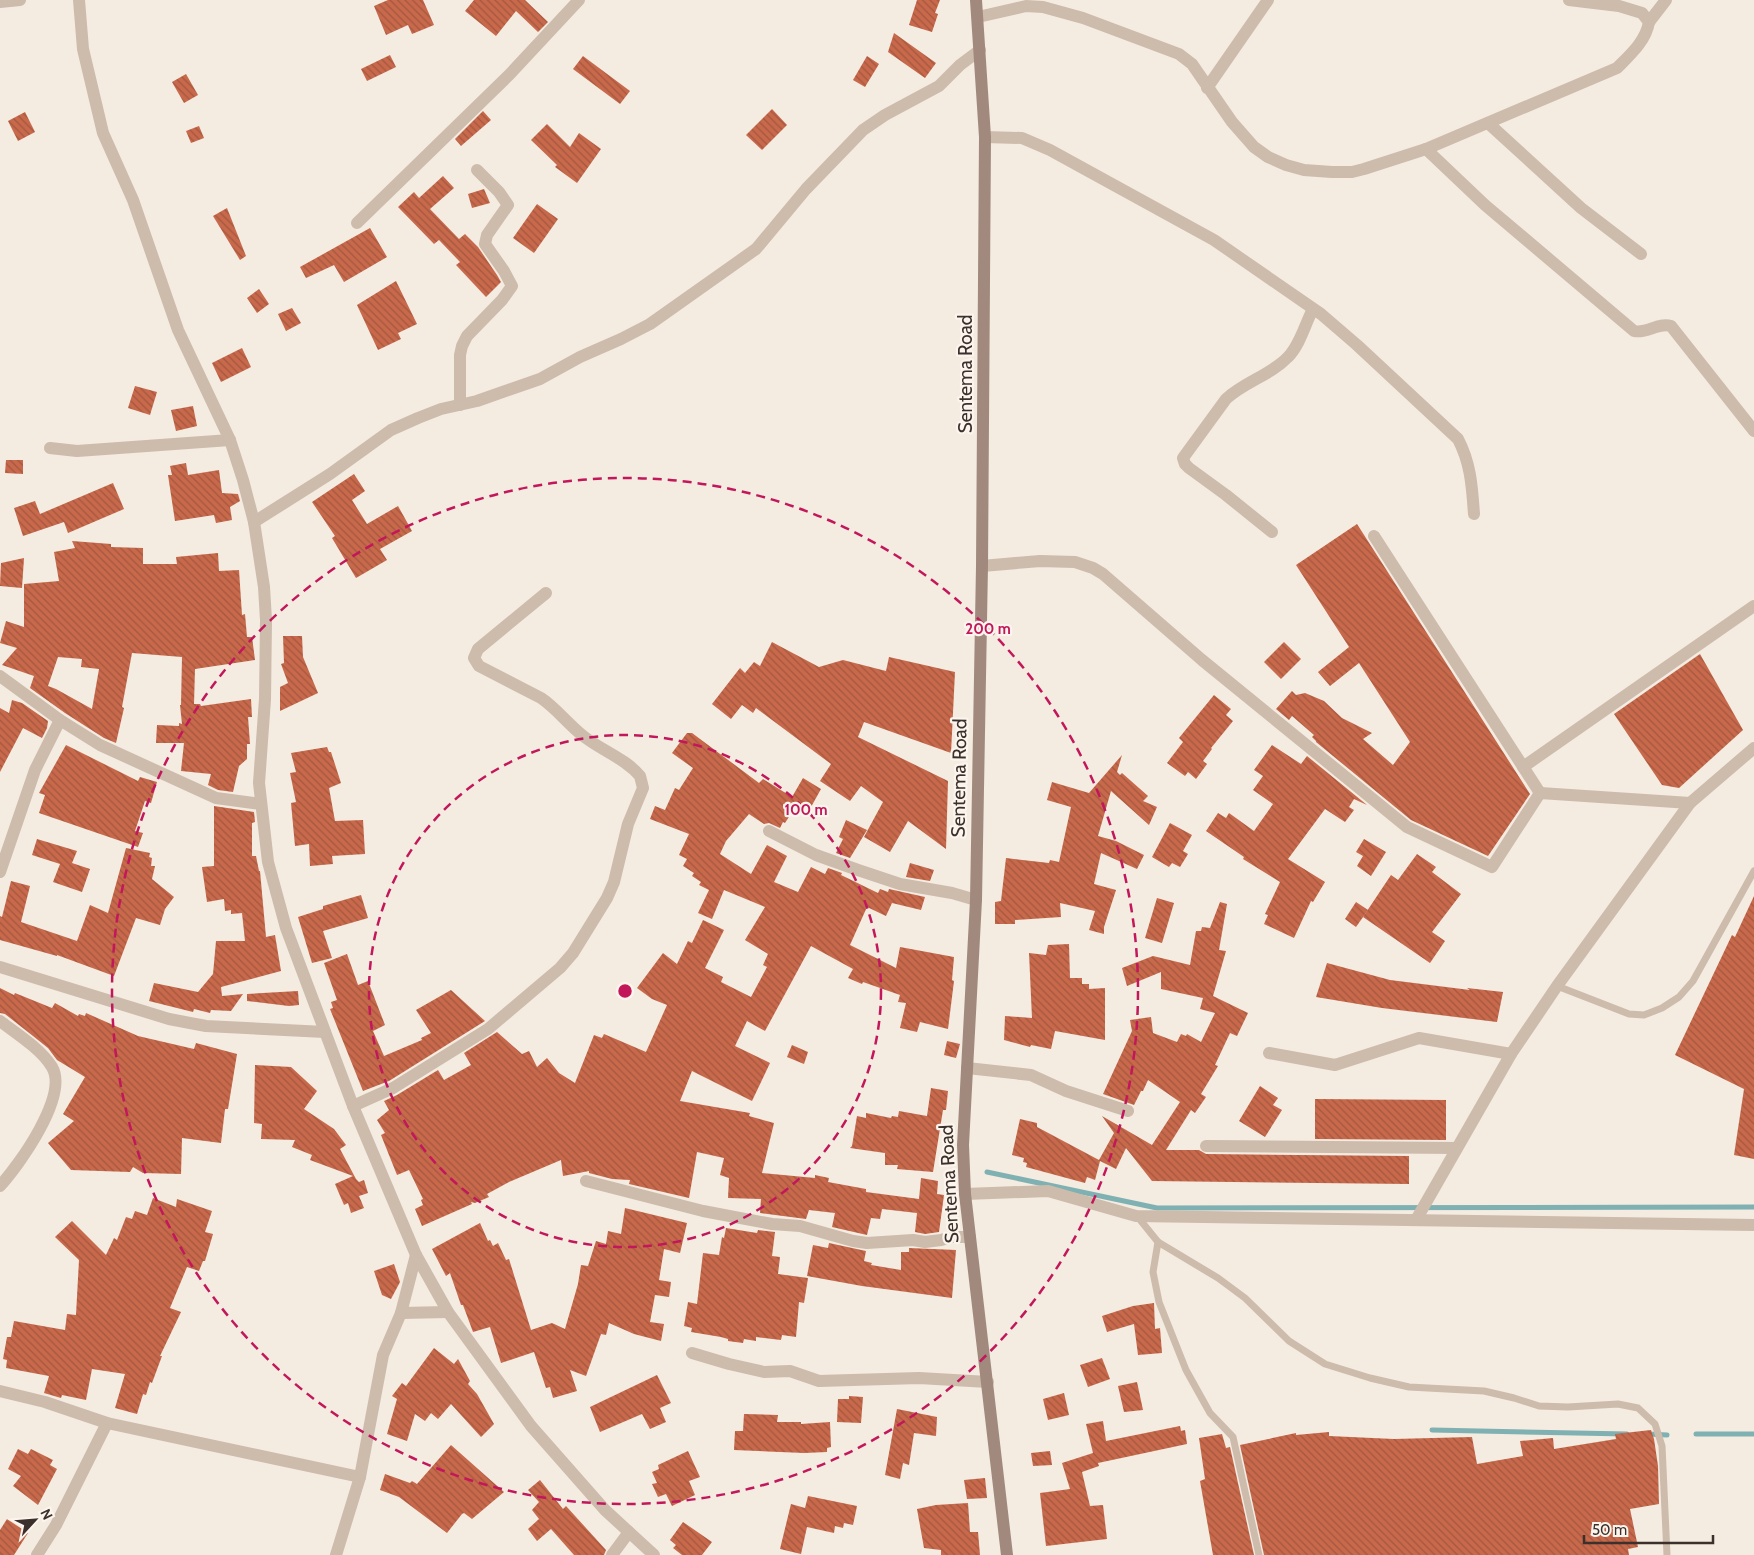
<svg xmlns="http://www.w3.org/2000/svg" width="1754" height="1555" viewBox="0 0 1754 1555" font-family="Cabin,sans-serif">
	<defs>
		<pattern id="building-back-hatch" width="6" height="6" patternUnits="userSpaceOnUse" patternTransform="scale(1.25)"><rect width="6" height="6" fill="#c8694b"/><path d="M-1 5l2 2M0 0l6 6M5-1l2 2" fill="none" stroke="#a4573f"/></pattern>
	</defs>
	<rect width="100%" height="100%" fill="#f4ebe1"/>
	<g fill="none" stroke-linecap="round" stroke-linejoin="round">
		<g stroke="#7fb0b2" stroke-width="5">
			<path d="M987,1172L1157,1208L1754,1207"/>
			<path d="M1432,1430L1627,1434"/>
			<path d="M1648,1434L1667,1435"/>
			<path d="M1696,1434H1754"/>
		</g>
	</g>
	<g fill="url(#building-back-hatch)" fill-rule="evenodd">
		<path d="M388,0H423L434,25L412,34L408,25L386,35L374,6Z"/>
		<path d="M474,0H525L548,22L538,32L516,11L496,36L465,11Z"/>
		<path d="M917,0H940L935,13L938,14L932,32L909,25Z"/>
		<path d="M894,33L936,63L925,78L888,52Z"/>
		<path d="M390,55L396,67L367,81L361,69Z"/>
		<path d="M583,56L630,91L620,104L573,69Z"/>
		<path d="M867,56L879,64L865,87L853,80Z"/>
		<path d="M186,74L198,95L184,103L172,82Z"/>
		<path d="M772,109L787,125L762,150L746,135Z"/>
		<path d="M483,111L491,120L461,146L455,139Z"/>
		<path d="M25,112L35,132L18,141L8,121Z"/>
		<path d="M547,124L570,147L579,133L601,149L577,183L555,167L557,165L531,140Z"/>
		<path d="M199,126L204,138L191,143L186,131Z"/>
		<path d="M443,176L454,188L430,209L459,239L465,234L478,247L497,275L501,282L486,297L456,265L460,262L439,240L434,244L398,207L414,192L419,198Z"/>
		<path d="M484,189L490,203L472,208L468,194Z"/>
		<path d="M537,204L558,219L534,253L513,238Z"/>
		<path d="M227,208L246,256L240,260L213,216Z"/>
		<path d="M370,228L387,257L344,282L334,265L306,278L300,267Z"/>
		<path d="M396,281L417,324L398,333L401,339L378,350L357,305Z"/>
		<path d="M259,289L269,304L257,313L247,298Z"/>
		<path d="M292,308L301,323L286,331L278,314Z"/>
		<path d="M242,348L251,367L221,382L212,363Z"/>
		<path d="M135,386L157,392L150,415L128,408Z"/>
		<path d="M193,406L197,426L176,431L171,410Z"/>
		<path d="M6,460H23V474L5,473Z"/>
		<path d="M186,463L188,475L219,470L222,493L238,494L240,501L230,507L232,520L216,523L214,515L175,521L168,475H172L170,466Z"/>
		<path d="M354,474L365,491L352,500L367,524L398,506L412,531L380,549L387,560L356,578L332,538L335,536L312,502Z"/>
		<path d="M113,483L124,509L68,533L64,522L23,536L14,508L35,501L40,514Z"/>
		<path d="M1357,524L1530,794L1488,856L1411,820L1316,742V741L1312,737L1314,735L1292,716L1289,720L1276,709L1292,691L1296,695L1305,693L1324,701L1342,718L1372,733L1363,739L1393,765L1410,742L1359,663L1330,686L1318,672L1349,647L1296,565Z"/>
		<path d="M72,541L111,544V547L143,548V564H177L176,557L218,553L219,571L239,570L242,615L245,614L247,637H252L255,660L195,669L194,704H200L201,706L251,699L252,717H248L250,744H247V759L239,766L233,792L218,790L208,785L211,774L181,771L184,743H156L157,725L179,726V723L182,724L180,705H181L182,657L132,653L122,707L124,708L116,743L104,738L65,713L30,688L34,676L2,665L17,648L0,643L6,621L24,627V584L59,581L54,552L75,548ZM58,657L82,659L81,667L99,669L92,709L56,689L48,686Z"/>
		<path d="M24,558L22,588L0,586L1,563Z"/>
		<path d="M283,636H302L303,657L318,693L280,711V687L288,683L281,664L284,663Z"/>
		<path d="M772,642L819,667L843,660L886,671L889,657L955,672L951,753L864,722L858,737L948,781L946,849L908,821L890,852L864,837L883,802L861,786L850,801L820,781L831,764L756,708L753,713L742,705L731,719L712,704L740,668L745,673L754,662L760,666Z"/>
		<path d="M1284,642L1301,659L1281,679L1264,662Z"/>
		<path d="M1700,654L1743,730L1679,788L1662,785L1614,714Z"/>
		<path d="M1214,695L1231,709L1226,715L1233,721L1211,748L1212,749L1203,761L1207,764L1196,779L1188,772L1185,776L1167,763L1183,742L1179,738Z"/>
		<path d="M12,700L22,703L48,721L47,728L42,738L23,728L0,772V708L9,713Z"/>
		<path d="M687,733H692L759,783L763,779L792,797L803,778L821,789L811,807L807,804L803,811L796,806L785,823L783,822L780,828L769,823L764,824L749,814L726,841L720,854L751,874L767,845L787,856L774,882L798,892L811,867L825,874L828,868L842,873L841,875L878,893L880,889L888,892L889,889L925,897L921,910L892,903L886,916L867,907L850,945L896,968L900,947L954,957L952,980L954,981L948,1029L920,1022L917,1032L900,1028L906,1003L898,1002L900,995L863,982L862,984L848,978L853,969L811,946L765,1031L747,1021L735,1046L770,1063L752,1101L692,1071L680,1101L750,1113L749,1116L774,1123L762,1173L815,1178V1175L829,1178L828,1182L866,1189V1192L919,1199L921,1178L938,1181L937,1194L944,1195L939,1232L925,1234L915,1232L917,1213L882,1209L880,1219L871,1218L867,1235L832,1227L835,1213L809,1210L806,1219L760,1213L761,1199L728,1198L729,1178L720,1175L724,1158L697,1152L689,1198L629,1184L630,1180L612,1179L589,1173V1171L563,1176L561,1160L509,1182L487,1194L489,1197L475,1203L471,1202L472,1204L422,1226L415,1209L423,1205L421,1200L423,1199L409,1170L397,1175L381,1135L385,1133L377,1120L389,1110L384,1101L397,1095L438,1070L444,1080L471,1065L464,1053L497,1032L522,1054L529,1051L537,1067L547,1058L559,1073L575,1083L594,1035L602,1038L604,1034L646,1052L667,1005L652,999L637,988L663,953L677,964L688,941L692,943L703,920L724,930L705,968L723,977L721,982L751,997L767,967L763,965L768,954L745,940L765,907L724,890L712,919L698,913L709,890L699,885L701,882L692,876L694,873L683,866L687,859L679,855L689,834L650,819L655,806L665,810L675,788L679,790L693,768L672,753Z"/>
		<path d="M66,745L138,781L140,777L157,782L151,803L145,801L135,831L143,833L138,847L39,813L45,795L39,793Z"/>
		<path d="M1272,745L1301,764L1307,756L1367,805L1354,799L1349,807L1354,810L1345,822L1325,809L1288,859L1325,882L1313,902L1311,901L1294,938L1264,924L1268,915L1265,914L1280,882L1243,859L1244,857L1206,831L1218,813L1226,818L1229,813L1254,831L1273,804L1253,790L1263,776L1254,770Z"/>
		<path d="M327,747L329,752H331L341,783L329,788L335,821L363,820L365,854L332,856L333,864L310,866L309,844L295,846L291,803L296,802L290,773L296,772L291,753Z"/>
		<path d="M1122,755L1117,772L1120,775L1122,773L1148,796L1143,801L1157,807L1149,825L1111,791L1098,836L1116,841L1144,855L1137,869L1101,853L1094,884L1116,890L1104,927V934L1089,930L1095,911L1060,903L1061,917L1015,920V924H995V902L1001,901L1006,858L1049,863L1050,860L1059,862L1071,807L1047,800L1052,782L1089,793Z"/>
		<path d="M214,806L254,812L255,822L252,823V856H256L259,871H260L266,937L275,935L281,971L221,987L222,996L243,994L231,1011L211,1010L210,1013L194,1009L193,1012L149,1001L154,983L198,992L213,974L216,941H245L242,913L231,914V910L225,911L224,899L207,902L202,867L214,866Z"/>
		<path d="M846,820L867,830L850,858L836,853L843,839L839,837Z"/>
		<path d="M1170,823L1192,835L1183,851L1188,854L1180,867L1172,863L1169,867L1152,857Z"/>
		<path d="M37,839L77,851L72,863L90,869L82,892L53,882L60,864L32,855Z"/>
		<path d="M1364,839L1386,852L1371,876L1357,866L1363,856L1356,852Z"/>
		<path d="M126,848L150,853L149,857L152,858L151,866H155L152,879L174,897L165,909L160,925L136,918L114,976L57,955V956L0,940V916L2,917L11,881L30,886L21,922L77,941L90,905L108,913Z"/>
		<path d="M1417,854L1436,867L1432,872L1461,894L1432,932L1445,941L1430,963L1363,917L1391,875L1398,880Z"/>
		<path d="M910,863L934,870L930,881L906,877Z"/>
		<path d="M361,895L368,918L323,931L332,958L312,963L298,917L323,909V906Z"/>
		<path d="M1754,896V1159L1734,1155L1744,1089L1675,1055L1732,935L1735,937Z"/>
		<path d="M1157,898L1174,903L1162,943L1145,938Z"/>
		<path d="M1220,902L1227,904L1219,950L1226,951L1213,996L1248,1013L1237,1036L1230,1033L1215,1065L1218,1066L1201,1094L1206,1097L1195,1113L1191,1110L1166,1150H1199L1206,1154L1409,1156V1184L1152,1181L1126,1148L1116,1169L1100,1161L1095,1180L1087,1177L1085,1183L1026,1167L1027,1163L1023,1162L1024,1158L1012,1155L1020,1119L1037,1123V1127L1099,1160L1114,1133L1102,1116L1152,1145L1180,1102L1148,1080L1143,1091H1141L1134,1105L1103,1094L1132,1031L1130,1020L1151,1017L1153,1033L1177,1042L1181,1034L1186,1036L1187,1034L1201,1042L1215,1013L1200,1009L1203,998L1161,989V972L1127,986L1122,968L1153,956L1190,965L1196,931H1201L1202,927L1210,928Z"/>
		<path d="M1356,902L1368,910L1356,927L1345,919Z"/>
		<path d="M1069,944L1070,978H1082V984H1089V989L1105,988V1040L1055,1031L1051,1049L1031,1045L1030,1047L1004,1040L1005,1016L1032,1018L1029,953L1046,955L1048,945Z"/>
		<path d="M347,954L358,985L368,981L385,1025L373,1031L384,1056L422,1040L421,1038L431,1033L416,1010L451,990L485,1021L389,1081L363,1091L330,1009L333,1008L331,1002L337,1000L324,963Z"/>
		<path d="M1327,963L1390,980L1470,990L1467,988L1503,992L1497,1022L1382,1008L1316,997Z"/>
		<path d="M0,988L14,995L15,993L52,1008L55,1003L78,1016L79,1014L85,1016L86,1013L138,1036L194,1049L196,1043L237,1054L228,1109H225L221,1143L182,1138L181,1174L143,1173L133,1167L130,1172L71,1170L48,1143L74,1121L63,1114L85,1077L57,1060L48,1048L33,1036L5,1014L0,1013Z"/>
		<path d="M298,991L299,1005L289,1006L247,1001V994Z"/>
		<path d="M947,1041L960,1044L956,1058L944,1055Z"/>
		<path d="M792,1045L808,1052L804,1064L787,1057Z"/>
		<path d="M255,1065L291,1067L317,1091L304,1109L334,1129L346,1145L340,1149L356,1179L359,1182L364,1180L368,1193L359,1196L364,1208L351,1213L348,1203L344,1205L335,1184L353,1176L310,1160L312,1155L292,1147L295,1140L261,1139L262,1124L254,1123Z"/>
		<path d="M1260,1086L1278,1098L1273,1105L1282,1110L1265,1137L1239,1121Z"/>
		<path d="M931,1088L948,1091L946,1110H943L933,1172L897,1169L898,1165H885V1153L850,1148L852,1146L857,1116L866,1118V1113L891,1118L892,1116L898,1117L899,1111L927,1116Z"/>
		<path d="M1315,1099L1446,1100V1140L1315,1139Z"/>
		<path d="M153,1198L176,1207L177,1199L212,1211L205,1232L213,1234L205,1261H203L199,1271L187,1267L170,1308L181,1312L160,1356H162L152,1383L150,1382L146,1395L143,1394L137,1414L115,1408L125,1374L92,1369L86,1400L62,1395L61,1398L44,1393L49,1376L6,1368L7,1360L3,1359L7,1337H11L14,1321L65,1330L67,1314L76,1315L79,1260L55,1237L72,1221L106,1255L114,1238L117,1240L126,1217L132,1219L135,1211L147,1215Z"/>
		<path d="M625,1208L687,1223L680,1253L664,1249L659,1280L671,1282L669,1297L655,1295L650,1322L664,1324L661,1341L634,1334L609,1323L606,1335L601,1334L586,1376L570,1370L577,1391L553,1398L550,1387L546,1388L534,1352L501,1363L490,1327L473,1332L463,1305H461L450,1273L446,1276L432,1249L480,1223L488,1241L490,1240L493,1246L498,1243L506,1260L509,1259L531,1330L552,1323L565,1329L578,1284L581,1265L588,1266L596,1241L606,1244L608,1231L621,1234Z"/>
		<path d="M726,1228L757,1233L758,1230L775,1232L772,1256L780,1257L778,1274L808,1278L804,1303L799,1302L796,1337L782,1335L781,1340L756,1337V1341L744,1339L743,1343L728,1341V1339L721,1337L691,1332L692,1328L684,1326L688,1302L697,1304L703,1253L719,1255L722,1237L724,1238Z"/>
		<path d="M829,1243L866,1251L864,1261L872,1263L871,1265L901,1270V1252H909V1248L956,1250L952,1298L862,1286L807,1276L813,1245L828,1248Z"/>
		<path d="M394,1264L400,1282L391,1299L382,1295L374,1271Z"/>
		<path d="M1154,1303L1155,1329L1160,1328L1162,1353L1138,1355L1134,1324L1107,1332L1102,1316L1133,1306Z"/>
		<path d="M434,1348L454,1364L458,1359L470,1381L468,1384L477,1394L494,1424L481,1437L451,1404L438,1419L431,1413L425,1421L415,1414L407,1441L387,1434L397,1399L392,1396L402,1383L406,1386Z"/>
		<path d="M1102,1358L1110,1379L1088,1387L1080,1365Z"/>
		<path d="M657,1375L671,1403L660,1408L666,1422L650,1429L642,1414L600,1432L590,1407Z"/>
		<path d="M1137,1382L1143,1410L1124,1412L1118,1386Z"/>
		<path d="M1064,1393L1069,1415L1048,1420L1043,1399Z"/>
		<path d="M849,1396L863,1397L861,1423L837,1422L838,1399H849Z"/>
		<path d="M897,1409L937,1417L936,1436L914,1433L909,1465L903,1463L900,1479L885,1475Z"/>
		<path d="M744,1414L778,1415L777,1422H801V1424L830,1422L831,1447L827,1448V1452L804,1453L734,1450L735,1431H743Z"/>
		<path d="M1103,1421L1106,1441L1180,1426L1181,1431L1185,1430L1187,1444L1098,1463L1099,1466L1082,1472L1090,1506L1103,1505L1107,1539L1046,1546L1040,1493L1070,1489L1062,1463L1093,1453L1086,1424Z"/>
		<path d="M1651,1430L1654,1439L1658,1466L1659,1504L1630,1509L1638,1547L1628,1549L1629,1555H1264L1240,1445L1296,1433V1435L1329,1432V1436L1394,1439L1472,1437L1477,1464L1523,1456L1520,1441L1553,1438L1554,1449L1616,1439L1615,1434Z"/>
		<path d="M1222,1434L1226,1448L1230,1447L1254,1555H1213L1200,1481L1205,1479L1199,1438Z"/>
		<path d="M451,1445L504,1492L472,1519L464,1513L462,1514L447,1533L399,1497L380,1490L385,1474L410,1483L412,1481L417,1484Z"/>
		<path d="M18,1449L28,1454L31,1449L53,1460L50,1465L57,1469L38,1505L13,1486L21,1476L8,1469Z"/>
		<path d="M688,1451L700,1477L689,1481L695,1495L672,1506L666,1494L658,1497L652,1484L657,1483L652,1472L659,1469L658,1465Z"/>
		<path d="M1050,1451L1052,1465L1033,1466L1031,1453Z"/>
		<path d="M985,1478L987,1498L967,1499L964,1480Z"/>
		<path d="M540,1480L563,1509L566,1506L606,1550L604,1555H574L551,1529L537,1541L528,1529L539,1519L532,1510L539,1502L528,1490Z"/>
		<path d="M808,1496L857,1506L853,1525L844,1523L843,1528L835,1526L834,1533L807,1527L801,1554L780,1549L791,1504L805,1508Z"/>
		<path d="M968,1503L970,1532H978L980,1555H941V1550L924,1548L917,1509L936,1505Z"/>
		<path d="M7,1519L28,1533L14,1555H0V1530Z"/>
		<path d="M683,1522L712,1542L702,1555H682L673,1548L676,1545L670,1540Z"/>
	</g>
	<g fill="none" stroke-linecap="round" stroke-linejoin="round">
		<g stroke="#cdbbac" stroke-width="7">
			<path d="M1557,986L1629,1014L1644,1015L1662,1008L1679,997L1693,981L1754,871"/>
			<path d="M1137,1216L1158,1242L1153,1272L1159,1302L1186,1370L1210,1413L1233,1437L1259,1555"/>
			<path d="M1158,1242L1218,1278L1245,1298L1289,1341L1325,1364L1370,1378L1409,1387L1484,1391L1514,1398L1539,1406L1568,1407L1618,1404L1638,1408L1655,1424L1662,1446L1667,1555"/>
		</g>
		<g stroke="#cdbbac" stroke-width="12">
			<path d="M0,2L20,0"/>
			<path d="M978,17L1026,6L1043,7L1083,18L1179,54L1192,64L1232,122L1254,147L1268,157L1286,165L1304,170L1332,172H1352L1364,169L1426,149L1617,68C1630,55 1646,41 1649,22L1642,13L1619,6L1569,0"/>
			<path d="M1649,22L1666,0"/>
			<path d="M1207,88L1268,0"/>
			<path d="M1488,123L1581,208L1641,254"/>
			<path d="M985,137L1022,138L1050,150L1214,240L1321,314L1357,345L1458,439C1471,464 1472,487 1474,514"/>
			<path d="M1426,149L1485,205L1634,331C1647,334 1658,322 1671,326L1754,431"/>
			<path d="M357,223L510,74L579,0"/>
			<path d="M460,405V355L462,346L467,336L502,300L512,286L504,271L485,244L487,235L508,205L499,192L477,170"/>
			<path d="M50,448L77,451L230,440"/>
			<path d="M254,522L330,474L391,430L418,418L441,409L477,401L540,379L580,357L621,339L650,324L756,249L806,189L863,130L885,115L939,86L960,65L980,50"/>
			<path d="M1272,532L1226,495L1189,468L1185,464L1183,458L1226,399C1244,382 1271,375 1288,357C1300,345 1305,324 1313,309"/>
			<path d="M1374,536L1540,793"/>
			<path d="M982,566L1040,561L1075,562L1093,568L1103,574L1202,660L1407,827L1492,867L1540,793"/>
			<path d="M0,676L60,720L100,745L216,798L261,804"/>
			<path d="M1523,767L1754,606"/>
			<path d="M1540,793L1690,803"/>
			<path d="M769,831L816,855L858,870L900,884L952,893L976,900"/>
			<path d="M0,872L35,770L60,720"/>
			<path d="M0,1021C16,1033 41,1049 52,1067C69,1096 19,1165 0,1186"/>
			<path d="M1269,1053L1335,1065L1419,1038L1511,1054"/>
			<path d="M967,1068L1031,1075L1066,1091L1128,1111"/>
			<path d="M353,1106L393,1088L488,1029L560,968L573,953L607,898L614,882L628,824L643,788L640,776C625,758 600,750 582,735C567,723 556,708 541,698L479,666L474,658L478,649L546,593"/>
			<path d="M1206,1146L1457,1148"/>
			<path d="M586,1181L703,1211L772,1224L800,1226L853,1241L867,1243L913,1240L925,1242L941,1240L951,1237H970"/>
			<path d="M965,1194L1048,1191L1136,1216L1754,1225"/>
			<path d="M1416,1220L1511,1054L1557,986L1690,803L1754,748"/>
			<path d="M401,1313L448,1312"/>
			<path d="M692,1353L729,1364L764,1372L790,1371L819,1381L919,1378L988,1382"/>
			<path d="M0,1391L45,1402L107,1423L360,1477"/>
			<path d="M37,1555L56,1525L107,1423"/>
			<path d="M336,1555L360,1477L383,1355L401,1313L416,1255"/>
			<path d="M612,1555L629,1532"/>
		</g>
		<g stroke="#cdbbac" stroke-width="12">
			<path d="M79,0L83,49L103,133L133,200L178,330L230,440L243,480L254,522L264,587L266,620L265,699L259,783L268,862L286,928L353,1106L416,1255L448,1312L531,1426L605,1510L654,1555"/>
			<path d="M0,967L169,1019L206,1026L325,1032"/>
		</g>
		<path stroke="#a18a7d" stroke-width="12" d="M976,0L985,137L982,566L976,900L963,1145L965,1194L1007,1555"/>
	</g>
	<g fill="none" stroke="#c2185b" stroke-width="2.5" stroke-dasharray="9 6">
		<circle cx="625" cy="991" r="256"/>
		<circle cx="625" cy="991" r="513"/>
	</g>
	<g text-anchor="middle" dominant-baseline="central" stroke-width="4.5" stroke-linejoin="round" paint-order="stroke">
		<g font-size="19" fill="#3b302b" stroke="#fbf5ee">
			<text transform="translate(965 374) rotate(-90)">Sentema Road</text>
			<text transform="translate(959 778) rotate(-89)">Sentema Road</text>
			<text transform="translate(949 1184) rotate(-93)">Sentema Road</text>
		</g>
	</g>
	<circle cx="625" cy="991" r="8" fill="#c2185b" stroke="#fbf5ee" stroke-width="2.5"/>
	<g font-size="15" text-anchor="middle" font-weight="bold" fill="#c2185b" stroke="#fbf5ee" stroke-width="4.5" stroke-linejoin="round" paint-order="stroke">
		<text x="988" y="634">200 m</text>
		<text x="806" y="815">100 m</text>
	</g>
	<g transform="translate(35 1520) rotate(64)" stroke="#fbf5ee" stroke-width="4" paint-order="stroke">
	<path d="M0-4L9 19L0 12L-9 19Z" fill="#3b302b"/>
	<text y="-8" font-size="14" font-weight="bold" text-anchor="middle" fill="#3b302b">N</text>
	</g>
	<path d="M1584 1535v8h129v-8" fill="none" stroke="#3b302b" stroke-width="2.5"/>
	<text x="1592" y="1535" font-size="15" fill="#3b302b" stroke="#fbf5ee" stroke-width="4" paint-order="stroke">50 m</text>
</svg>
